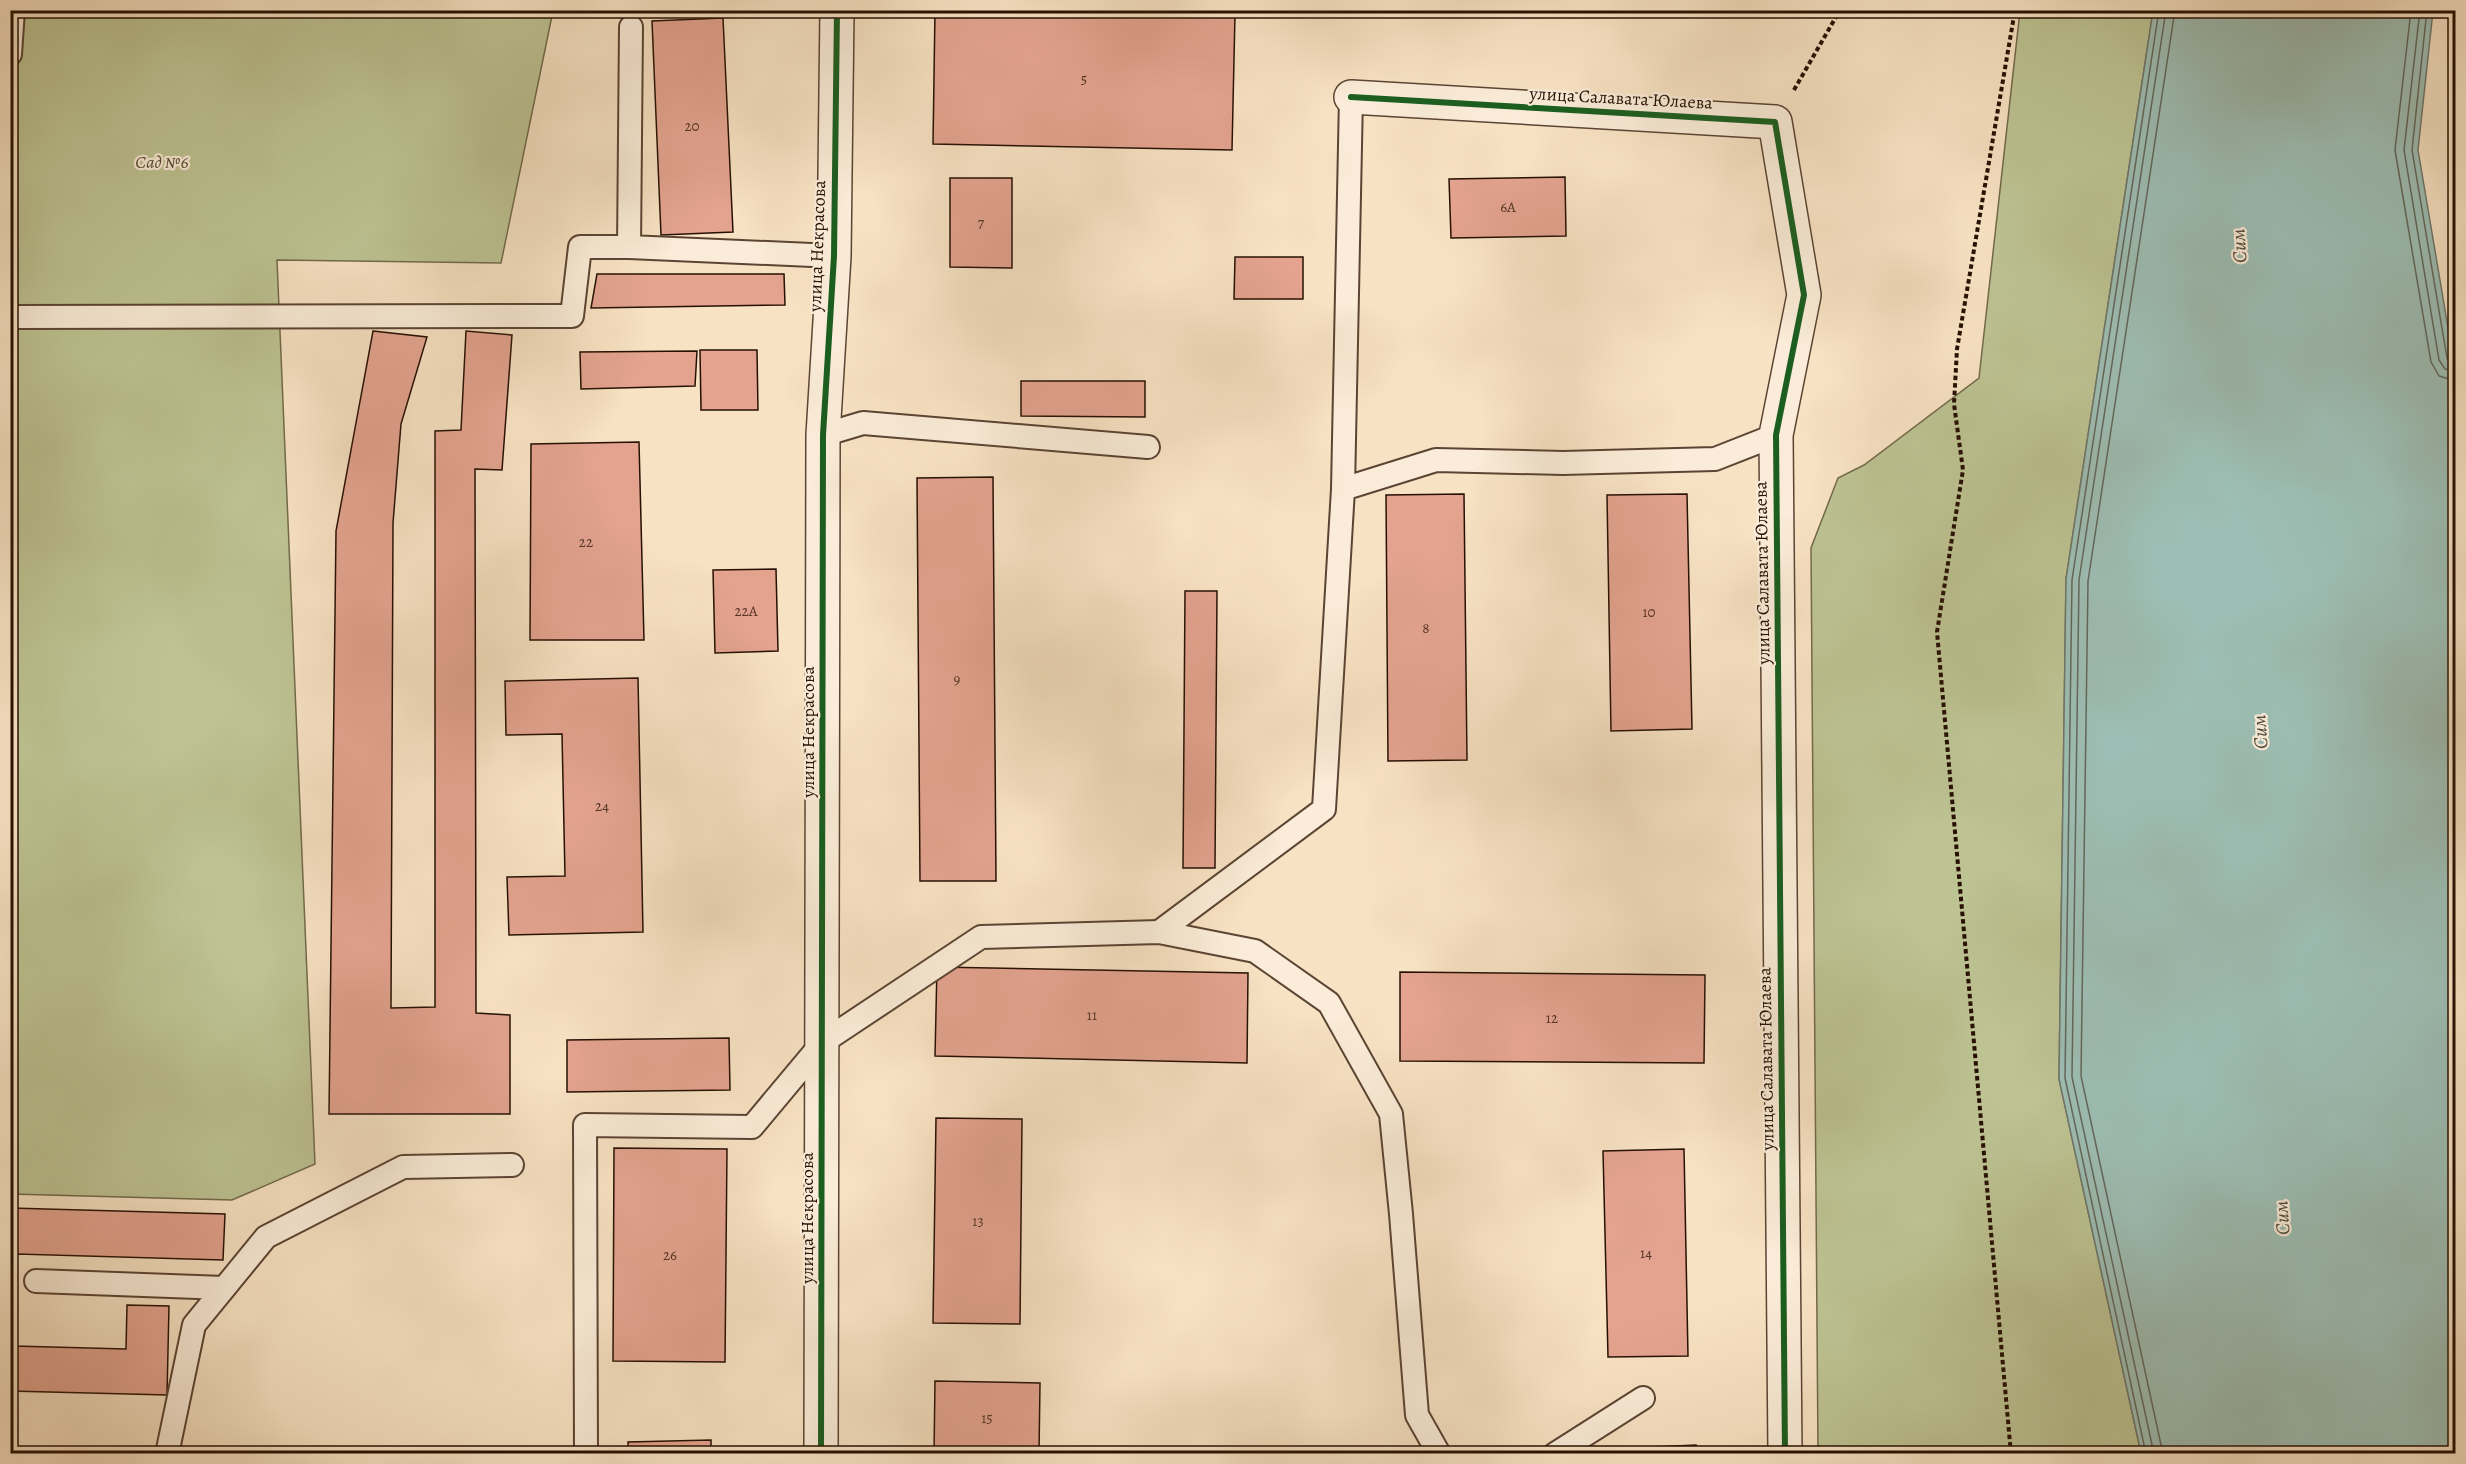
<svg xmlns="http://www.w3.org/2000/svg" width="2466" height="1464" viewBox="0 0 2466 1464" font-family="Alegreya,serif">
	<rect width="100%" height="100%" fill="#f7e2c3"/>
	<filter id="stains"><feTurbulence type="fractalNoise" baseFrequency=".00333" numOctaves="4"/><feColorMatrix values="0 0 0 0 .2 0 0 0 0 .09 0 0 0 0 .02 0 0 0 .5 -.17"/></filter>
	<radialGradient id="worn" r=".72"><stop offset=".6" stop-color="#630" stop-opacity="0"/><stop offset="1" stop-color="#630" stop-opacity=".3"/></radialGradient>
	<g fill="#bdc393" stroke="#726a4b" stroke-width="1.5">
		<path d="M11,11H553L501,263L277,260L315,1164L232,1200L11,1194Z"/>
		<path d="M2020,11H2153L2066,579L2059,1079L2141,1453H1818L1811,548L1838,478L1864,465L1979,378Z"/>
	</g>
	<path fill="#9dbeb4" stroke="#6e786d" stroke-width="1.5" d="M2153,11H2433L2418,150L2456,375L2455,1453H2141L2059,1079L2066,579Z"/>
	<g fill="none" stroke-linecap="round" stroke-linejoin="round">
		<g stroke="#62675c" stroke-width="1.5">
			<path d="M2411,10L2395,150L2431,362L2439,376L2456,381"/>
			<path d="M2420,10L2404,150L2439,360L2445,369L2456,372"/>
			<path d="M2427,10L2412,150L2447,358L2450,363L2456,364"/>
			<path d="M2146,1454L2065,1078L2072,580L2159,10"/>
			<path d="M2154,1454L2072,1077L2079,580L2166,10"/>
			<path d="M2163,1454L2081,1076L2088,581L2175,10"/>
		</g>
	</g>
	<g fill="#e3a38f" stroke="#271003" stroke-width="1.5">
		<path d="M935,10L1235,14L1232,150L933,144Z"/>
		<path d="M723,18L733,232L661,235L652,21Z"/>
		<path d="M1565,177L1566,236L1451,238L1449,179Z"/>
		<path d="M950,178H1012V268L950,267Z"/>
		<path d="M1235,257H1303V299H1234Z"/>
		<path d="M597,274H784L785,305L591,308Z"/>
		<path d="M373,331L427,337L401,424L393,523L391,1008L435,1007V431L461,430L466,331L512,335L502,470L475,469L476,1013L510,1015V1114H329L336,531Z"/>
		<path d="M700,350H757L758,410H701Z"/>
		<path d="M697,351L695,386L581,389L580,352Z"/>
		<path d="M1021,381H1145V417L1021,416Z"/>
		<path d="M639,442L644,640H530L531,444Z"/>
		<path d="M993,477L996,881H920L917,478Z"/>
		<path d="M1464,494L1467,760L1388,761L1386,495Z"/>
		<path d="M1687,494L1692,729L1611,731L1607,495Z"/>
		<path d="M776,569L778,651L715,653L713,570Z"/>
		<path d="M1185,591H1217L1215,868H1183Z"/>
		<path d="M638,678L643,932L509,935L507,877L565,876L562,734L506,735L505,681Z"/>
		<path d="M937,967L1248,973L1247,1063L935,1056Z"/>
		<path d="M1400,972L1705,975L1704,1063L1400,1061Z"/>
		<path d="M729,1038L730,1090L567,1092V1040Z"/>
		<path d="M936,1118L1022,1119L1020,1324L933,1323Z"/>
		<path d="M614,1148L727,1149L725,1362L613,1361Z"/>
		<path d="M1684,1149L1688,1356L1608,1357L1603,1151Z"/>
		<path d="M10,1208L225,1214L223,1260L17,1254L14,1346L126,1349L127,1305L169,1306L167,1395L10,1391Z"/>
		<path d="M935,1381L1040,1383L1039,1454H934Z"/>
		<path d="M711,1440V1454H628V1442Z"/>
		<path d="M1696,1445V1454H1611L1610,1449Z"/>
	</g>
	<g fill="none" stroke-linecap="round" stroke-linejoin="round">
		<g stroke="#5b4433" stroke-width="26">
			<g id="lane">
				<path d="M631,27L629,247L834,256"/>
				<path d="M10,54L13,10"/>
				<path d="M10,317L572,316L580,247H629"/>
				<path d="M823,435L863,423L1148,447"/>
				<path d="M1343,489L1351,97"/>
				<path d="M1159,932L1324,809L1343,489L1436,460L1563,463L1715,459L1776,435"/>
				<path d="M36,1281L224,1288"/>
				<path d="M167,1454L194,1325L266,1237L403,1167L512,1165"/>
				<path d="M586,1454L585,1125L752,1127L823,1042L981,937L1159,932L1255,951L1329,1003L1391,1114L1401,1214L1417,1415L1439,1454"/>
				<path d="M1555,1454L1643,1398"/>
			</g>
		</g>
		<g stroke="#5b4433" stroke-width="36">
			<g id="street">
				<path d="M1351,97L1775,122L1804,295L1776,435L1785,1454"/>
				<path d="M821,1454L823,435L834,256L837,10"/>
			</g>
		</g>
		<g stroke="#271003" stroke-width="4" stroke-dasharray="4.5 3" stroke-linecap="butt">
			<path d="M1794,90L1840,10"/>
			<path d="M2011,1454L1937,632L1963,470L1954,404L1957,349L2015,10"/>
		</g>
		<use href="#lane" stroke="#faecd8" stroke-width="22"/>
		<use href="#street" stroke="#faecd8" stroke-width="33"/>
		<g stroke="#faecd8" stroke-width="10">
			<g id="cycleway">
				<path d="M1351,97L1775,122L1804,295L1776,435L1785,1454"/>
				<path d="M821,1454L823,435L834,256L837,10"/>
			</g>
		</g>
		<use href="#cycleway" stroke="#1b5e20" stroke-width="6"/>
	</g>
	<g text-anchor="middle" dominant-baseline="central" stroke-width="4.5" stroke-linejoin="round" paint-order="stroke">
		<g font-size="15" fill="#563526">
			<text x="1084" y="79">5</text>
			<text x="692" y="126">20</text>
			<text x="1508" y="207">6А</text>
			<text x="981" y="223">7</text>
			<text x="586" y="542">22</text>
			<text x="746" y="611">22А</text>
			<text x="1649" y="612">10</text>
			<text x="1426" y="628">8</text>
			<text x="957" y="679">9</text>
			<text x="602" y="806">24</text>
			<text x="1092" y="1015">11</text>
			<text x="1552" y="1018">12</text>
			<text x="978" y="1221">13</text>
			<text x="1646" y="1253">14</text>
			<text x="670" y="1255">26</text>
			<text x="987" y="1418">15</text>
		</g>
		<g font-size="18" fill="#271003" stroke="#faecd8">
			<text transform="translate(1621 98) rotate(3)">улица Салавата Юлаева</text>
			<text transform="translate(817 246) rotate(-88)">улица Некрасова</text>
			<text transform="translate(1762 573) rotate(-91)">улица Салавата Юлаева</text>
			<text transform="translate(808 732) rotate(-90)">улица Некрасова</text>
			<text transform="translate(1766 1059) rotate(-91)">улица Салавата Юлаева</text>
			<text transform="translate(807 1218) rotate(-90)">улица Некрасова</text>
		</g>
		<g font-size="18" font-style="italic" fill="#5c4f35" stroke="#faecd8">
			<text x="162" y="162">Сад №6</text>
		</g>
		<g font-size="20" font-style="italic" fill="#504d41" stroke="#faecd8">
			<text transform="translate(2239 246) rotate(-93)">Сим</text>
			<text transform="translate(2260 732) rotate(-93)">Сим</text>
			<text transform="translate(2282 1218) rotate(-93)">Сим</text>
		</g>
	</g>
	<rect width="2466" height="1464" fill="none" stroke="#f7e2c3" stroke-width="36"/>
	<rect x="12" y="12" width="2442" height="1440" fill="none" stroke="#271003" stroke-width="3"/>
	<rect x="18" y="18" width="2430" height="1428" fill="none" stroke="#271003" stroke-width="1.5"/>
	<rect width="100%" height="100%" filter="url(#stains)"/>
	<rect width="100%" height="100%" fill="url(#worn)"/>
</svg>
